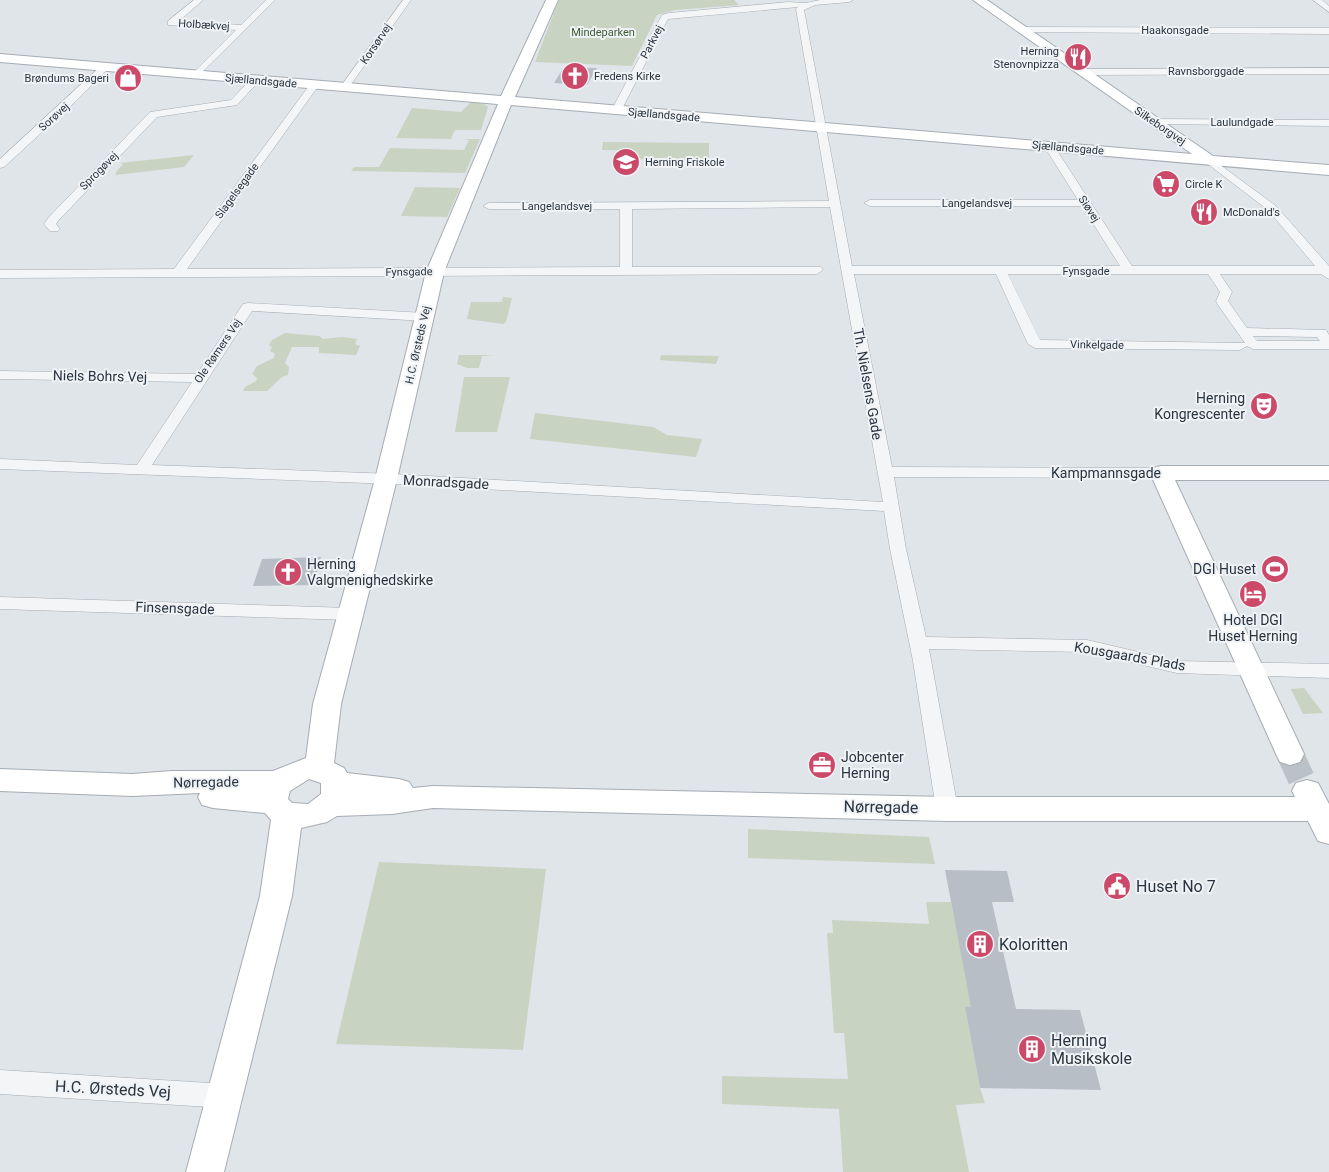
<svg xmlns="http://www.w3.org/2000/svg" width="1329" height="1172" viewBox="0 0 1329 1172" font-family="Roboto,sans-serif">
	<rect width="100%" height="100%" fill="#e0e5e9"/>
	<g fill="#c8d3c2">
		<path d="M559,0H734L739,5L675,10L657,15L632,66L535,62Z"/>
		<path d="M471,102L484,104L488,107L481,130H455L451,138L453,139L396,138L412,108L461,112Z"/>
		<path d="M464,139H480L465,173L351,171L354,167H379L390,148L464,150L469,140Z"/>
		<path d="M603,142L709,143V160L624,159L625,150H602Z"/>
		<path d="M194,155L184,167L116,175V172L123,164L120,163Z"/>
		<path d="M415,187L460,188L447,217L401,216Z"/>
		<path d="M503,297L512,298L506,322L503,324L467,319L471,302H502Z"/>
		<path d="M285,333L319,336L323,339L342,337L357,339L355,344L360,346L356,355L319,353V347H292L285,363L289,367L288,375L282,377L267,391H243L245,387L256,381L257,378L252,374L257,366L274,358L275,354L270,351L272,347L269,345L272,340Z"/>
		<path d="M459,355H495L482,356L479,368H467L457,364Z"/>
		<path d="M661,355L719,356L716,364L660,360Z"/>
		<path d="M464,377H510L497,432H455Z"/>
		<path d="M535,413L653,427L667,435L702,439L696,457L530,439Z"/>
		<path d="M1304,688L1323,713L1303,714L1291,689Z"/>
		<path d="M748,829L929,837L935,864L748,858Z"/>
		<path d="M379,862L546,869L523,1050L336,1044Z"/>
		<path d="M926,902H951L972,1007H965L980,1088L985,1103L956,1105L969,1172H843L839,1109L722,1104V1076L848,1079L844,1033H834L827,933H833L832,920L929,924Z"/>
	</g>
	<g fill="#b8bec6">
		<path d="M564,67L597,68L587,85L554,83Z"/>
		<path d="M321,557L314,585L253,586L262,559Z"/>
		<path d="M945,870L1007,871L1014,902H992L1016,1009L1080,1010L1101,1090L980,1088L965,1007H971Z"/>
	</g>
	<g fill="none" stroke-linecap="round" stroke-linejoin="round">
		<path stroke="#bbc2c7" stroke-width="27" stroke-dasharray="27 13" stroke-linecap="butt" d="M1290,754L1307,791"/>
		<g stroke="#a5acb3" stroke-width="1">
			<g id="street">
				<path d="M194,0H203L179,21L241,25L266,0H275L196,78L193,77V73L236,30L168,25V21Z"/>
				<path d="M403,0H411L347,90H341V86Z"/>
				<path d="M820,0H853L849,2L815,5L804,10L852,266H1120L1082,206H870L864,203L870,200H1078L1044,146L1049,143L1054,146L1132,266H1315L1268,210L1204,161V157L1208,156L1276,206L1329,266V279L1321,274H1220L1232,292L1228,301L1247,328L1326,330L1329,335V349H1253L1247,346L1240,350L1035,348L1028,344L996,274H854L892,467L1161,468L1169,473L1161,478L894,477L906,549L926,637L1087,640L1177,661L1329,664V678L1177,673L1087,652L929,649L958,809L954,815L947,817L940,815L936,809L913,661L890,549L884,511L393,484L0,469V459L137,465L192,382L0,379V371L197,374L243,304L248,303L425,313L432,317L425,321L252,311L152,465L393,474L883,502L830,207L632,209V267H821L823,270L817,274L0,278V270L174,269L311,83L314,82L319,85L187,269L620,267V209H489L483,206L489,203L829,201L796,9L798,7L668,19L621,111L616,114L611,111L662,15L669,13L788,2L806,3ZM1008,274H1208L1220,292L1216,301L1218,305L1245,343L1040,340ZM1253,336L1317,337L1320,341H1257Z"/>
				<path d="M1313,0H1322L1329,6V12Z"/>
				<path d="M1022,27L1329,28V34L1019,32L1018,30Z"/>
				<path d="M102,65L110,67L76,101L4,167L0,168V159Z"/>
				<path d="M1329,68V74L1083,75L1078,72L1083,69Z"/>
				<path d="M252,78L260,80L237,105L157,117L58,221L56,224L60,229L58,231H50L44,224L49,217L150,112L231,100Z"/>
				<path d="M1154,119L1329,120V126L1150,124L1149,122Z"/>
				<path d="M0,597L350,608L356,610L359,614L356,618L350,620L0,609Z"/>
				<path d="M0,1070L226,1084L235,1087L239,1096L235,1105L226,1108L0,1094Z"/>
			</g>
		</g>
		<g stroke="#a5acb3" stroke-width="2">
			<g id="secondary">
				<path d="M546,0H558L515,97L1192,154L973,0H987L1213,156L1329,165V175L511,105L444,272L397,479L341,704L334,763L344,768L347,773L399,779L409,782L413,788L433,786L947,797H1295L1292,791L1296,783L1307,780L1318,783L1329,804V844L1318,841L1308,821H947L433,808L392,814L337,816L327,822L301,828L292,896L224,1172H186L260,896L271,820L265,813L213,808L202,805L198,797L200,793L132,796L0,791V769L132,774L172,771H273L306,758L313,704L375,479L426,272L498,104L0,62V54L501,96ZM309,779L321,783V794L308,804L292,803L288,799L290,791Z"/>
				<path d="M1161,466H1329V480H1175L1304,754L1300,762L1290,765L1280,762L1276,754L1150,473L1153,468Z"/>
			</g>
		</g>
		<use href="#street" fill="#f3f5f7" fill-rule="evenodd"/>
		<use href="#secondary" fill="#fff" fill-rule="evenodd"/>
	</g>
	<defs>
		<g id="restaurant-disc" transform="scale(1.4375)"><circle r="9.5" fill="#cb4969" stroke="#f0f3f6"/><path d="M-5-6h1v4h1v-4h1v4h1v-4h1v5L-1.5 .5V6h-2V.5L-5-1ZM5-6V6H3V1.5H1.5Q1.5-4 5-6Z" fill="#fff"/></g>
		<g id="church-disc" transform="scale(1.4375)"><circle r="9.5" fill="#cb4969" stroke="#f0f3f6"/><path d="M-1.2-6h2.4v3.5h3.3v2.4h-3.3V6h-2.4V-.1h-3.3v-2.4h3.3Z" fill="#fff"/></g>
		<g id="shop-disc" transform="scale(1.4375)"><circle r="9.5" fill="#cb4969" stroke="#f0f3f6"/><path d="M-5-2.5h2.3a2.7 3.5 0 0 1 5.4 0H5L5.5 6h-11ZM-1.5-2.5h3a1.5 2.3 0 0 0-3 0Z" fill="#fff"/></g>
		<g id="school-disc" transform="scale(1.4375)"><circle r="9.5" fill="#cb4969" stroke="#f0f3f6"/><path d="M0-5L7-2L0 1L-7-2ZM-4 1L0 2.5L4 1V4Q0 6-4 4Z" fill="#fff"/></g>
		<g id="supermarket-disc" transform="scale(1.4375)"><circle r="9.5" fill="#cb4969" stroke="#f0f3f6"/><path d="M-6-5.5h2.5l.6 2H6L4.5 2H-2.5L-4.4-4H-6ZM-1.5 3.2a1.3 1.3 0 1 0 .1 0ZM3 3.2a1.3 1.3 0 1 0 .1 0Z" fill="#fff"/></g>
		<g id="theatre-disc" transform="scale(1.4375)"><circle r="9.5" fill="#cb4969" stroke="#f0f3f6"/><path d="M-5-5.5Q0-4 5-5.5V0Q5 5 0 6Q-5 5-5 0ZM-3.3-2.5H-1v1.5H-3.3ZM1-2.5H3.3v1.5H1ZM-2.8 1Q0 5.5 2.8 1Z" fill="#fff"/></g>
		<g id="stadium-disc" transform="scale(1.4375)"><circle r="9.5" fill="#cb4969" stroke="#f0f3f6"/><path d="M0-5a6.5 5 0 1 0 0 10a6.5 5 0 1 0 0-10ZM-3.5-1.8h7v3.6h-7Z" fill="#fff"/></g>
		<g id="hotel-disc" transform="scale(1.4375)"><circle r="9.5" fill="#cb4969" stroke="#f0f3f6"/><path d="M-6-4.5h1.5V1H6V5H4.5V3h-9V5H-6ZM-4 0a1.8 1.8 0 1 1 3.6 0ZM.5 0V-2.5h3Q6-2.5 6 0Z" fill="#fff"/></g>
		<g id="office-disc" transform="scale(1.4375)"><circle r="9.5" fill="#cb4969" stroke="#f0f3f6"/><path d="M-6-3h4V-5.5h4V-3h4V5H-6ZM-1-4.5V-3h2v-1.5ZM-6 0V1H6V0Z" fill="#fff"/></g>
		<g id="civic-disc" transform="scale(1.4375)"><circle r="9.5" fill="#cb4969" stroke="#f0f3f6"/><path d="M-.6-6.5H3V-4.5H.6V-3L4-1V1h2V6H-6V1h2V-1L-.6-3ZM-1.2 2.5V6h2.4V2.5Z" fill="#fff"/></g>
		<g id="building-disc" transform="scale(1.4375)"><circle r="9.5" fill="#cb4969" stroke="#f0f3f6"/><path d="M-4-6H4V6H1V3H-1V6H-4ZM-2.5-4.3h1.7v1.8h-1.7ZM.8-4.3h1.7v1.8H.8ZM-2.5-1h1.7V.8h-1.7ZM.8-1h1.7V.8H.8Z" fill="#fff"/></g>
	</defs>
	<g fill-rule="evenodd">
		<use href="#restaurant-disc" x="1078" y="57"/>
		<use href="#church-disc" x="575" y="76"/>
		<use href="#shop-disc" x="128" y="78"/>
		<use href="#school-disc" x="626" y="162"/>
		<use href="#supermarket-disc" x="1166" y="184"/>
		<use href="#restaurant-disc" x="1204" y="212"/>
		<use href="#theatre-disc" x="1264" y="406"/>
		<use href="#stadium-disc" x="1275" y="569"/>
		<use href="#church-disc" x="288" y="572"/>
		<use href="#hotel-disc" x="1253" y="594"/>
		<use href="#office-disc" x="822" y="765"/>
		<use href="#civic-disc" x="1117" y="886"/>
		<use href="#building-disc" x="980" y="944"/>
		<use href="#building-disc" x="1032" y="1049"/>
	</g>
	<g text-anchor="middle" dominant-baseline="central" stroke-width="4" stroke-linejoin="round" paint-order="stroke">
		<g font-size="11" fill="#293440" stroke="#f0f3f6">
			<text transform="translate(204 25) rotate(4)">Holbækvej</text>
			<text x="1175" y="30">Haakonsgade</text>
			<text transform="translate(652 42) rotate(-62)">Parkvej</text>
			<text transform="translate(376 44) rotate(-56)">Korsørvej</text>
			<text x="1206" y="71">Ravnsborggade</text>
			<text transform="translate(261 81) rotate(5)">Sjællandsgade</text>
			<text transform="translate(664 115) rotate(5)">Sjællandsgade</text>
			<text transform="translate(54 117) rotate(-42)">Sorøvej</text>
			<text x="1242" y="122">Laulundgade</text>
			<text transform="translate(1160 126) rotate(34)">Silkeborgvej</text>
			<text transform="translate(1068 148) rotate(5)">Sjællandsgade</text>
			<text transform="translate(99 171) rotate(-45)">Sprogøvej</text>
			<text transform="translate(237 191) rotate(-54)">Slagelsegade</text>
			<text x="977" y="203">Langelandsvej</text>
			<text x="557" y="206">Langelandsvej</text>
			<text transform="translate(1089 209) rotate(57)">Siøvej</text>
			<text x="1086" y="271">Fynsgade</text>
			<text transform="translate(409 272) rotate(-1)">Fynsgade</text>
			<text transform="translate(418 345) rotate(-77)">H.C. Ørsteds Vej</text>
			<text transform="translate(1097 345) rotate(1)">Vinkelgade</text>
			<text transform="translate(218 351) rotate(-56)">Ole Rømers Vej</text>
		</g>
		<g font-size="11" fill="#415c37" stroke="#f0f3f6">
			<text x="603" y="32">Mindeparken</text>
		</g>
		<g font-size="11" fill="#293440" stroke="#f0f3f6" text-anchor="start">
			<text x="1059" y="51" text-anchor="end">Herning<tspan x="1059" dy="13">Stenovnpizza</tspan></text>
			<text x="594" y="76">Fredens Kirke</text>
			<text x="109" y="78" text-anchor="end">Brøndums Bageri</text>
			<text x="645" y="162">Herning Friskole</text>
			<text x="1185" y="184">Circle K</text>
			<text x="1223" y="212">McDonald's</text>
		</g>
		<g font-size="14" fill="#293440" stroke="#f0f3f6">
			<text transform="translate(100 376) rotate(1)">Niels Bohrs Vej</text>
			<text transform="translate(868 384) rotate(80)">Th. Nielsens Gade</text>
			<text x="1106" y="473">Kampmannsgade</text>
			<text transform="translate(446 482) rotate(3)">Monradsgade</text>
			<text transform="translate(175 608) rotate(2)">Finsensgade</text>
			<text transform="translate(1130 656) rotate(10)">Kousgaards Plads</text>
			<text transform="translate(206 782) rotate(-1)">Nørregade</text>
		</g>
		<g font-size="14" fill="#293440" stroke="#f0f3f6" text-anchor="end">
			<text x="1245" y="398">Herning<tspan x="1245" dy="16">Kongrescenter</tspan></text>
			<text x="307" y="564" text-anchor="start">Herning<tspan x="307" dy="16">Valgmenighedskirke</tspan></text>
			<text x="1256" y="569">DGI Huset</text>
			<text x="1253" y="620" text-anchor="middle">Hotel DGI<tspan x="1253" dy="16">Huset Herning</tspan></text>
			<text x="841" y="757" text-anchor="start">Jobcenter<tspan x="841" dy="16">Herning</tspan></text>
		</g>
		<g font-size="16" fill="#293440" stroke="#f0f3f6">
			<text transform="translate(881 807) rotate(1)">Nørregade</text>
			<text transform="translate(113 1089) rotate(3)">H.C. Ørsteds Vej</text>
		</g>
		<g font-size="16" fill="#293440" stroke="#f0f3f6" text-anchor="start">
			<text x="1136" y="886">Huset No 7</text>
			<text x="999" y="944">Koloritten</text>
			<text x="1051" y="1040">Herning<tspan x="1051" dy="18">Musikskole</tspan></text>
		</g>
	</g>
</svg>
